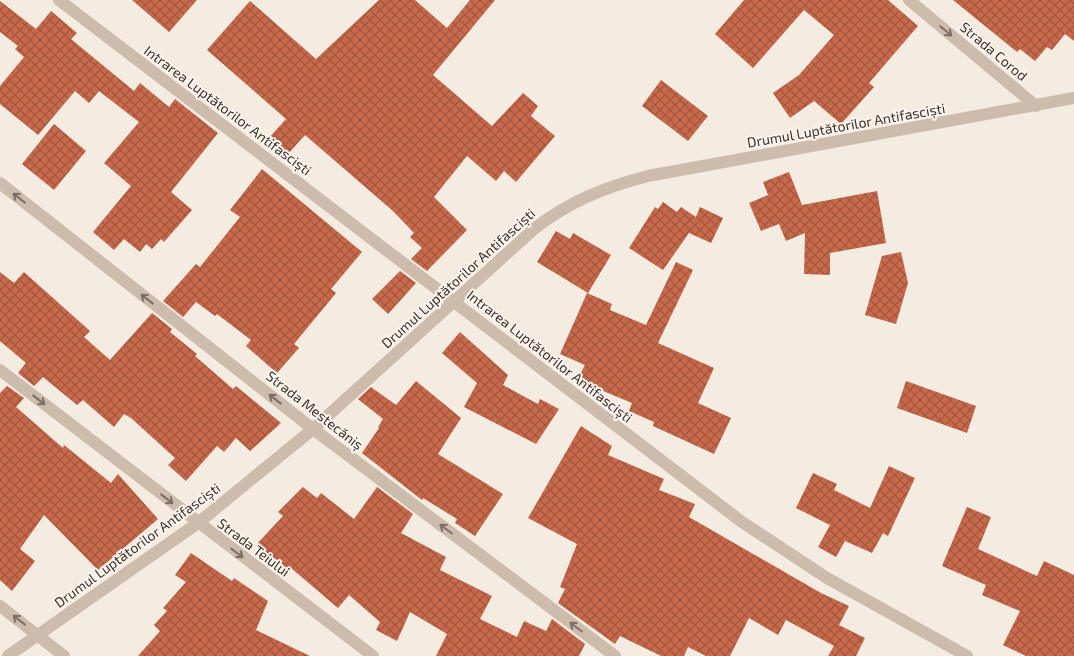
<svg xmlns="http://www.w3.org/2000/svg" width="1074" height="656" viewBox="0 0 1074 656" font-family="'Exo 2',sans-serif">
	<defs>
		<pattern id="building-cross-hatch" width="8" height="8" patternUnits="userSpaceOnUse" patternTransform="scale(1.25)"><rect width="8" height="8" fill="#c8694b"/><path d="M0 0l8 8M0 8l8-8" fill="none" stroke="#a4573f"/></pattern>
	</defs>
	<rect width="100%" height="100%" fill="#f4ebe1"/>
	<g fill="url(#building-cross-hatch)">
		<path d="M132,0H197L169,32Z"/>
		<path d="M379,0H415L447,28L470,0H495L433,75L492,126L523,93L538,106L531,116L555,136L516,182L504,171L496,181L467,156L434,197L467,230L427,271L411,259L422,248L410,237L414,233L393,211L305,135L287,155L268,139L286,119L207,50L250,1L316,59Z"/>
		<path d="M744,0H888L918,26L869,83L874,87L841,124L814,101L790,118L773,93L799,75L834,35L804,10L753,68L715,34Z"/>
		<path d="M953,0H1074V41L1065,34L1052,50L1047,47L1035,61L1020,49L1017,52Z"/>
		<path d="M0,1L36,29L51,11L77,33L71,39L134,91L140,83L169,107L175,99L218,133L171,192L192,210L164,242L161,239L152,249L146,244L140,252L124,239L114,250L93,232L131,186L104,163L139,122L99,91L89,103L75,91L38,135L0,104V86L24,57L15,49L18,46L0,32Z"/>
		<path d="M661,80L708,116L688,141L642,106Z"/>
		<path d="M54,124L86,151L54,190L22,164Z"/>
		<path d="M262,169L362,252L331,289L336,293L294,344L299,348L277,373L246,346L251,340L217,314L215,316L196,302L183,317L163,301L196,264L200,267L240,217L230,210Z"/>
		<path d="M789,172L802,205L877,191L886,243L830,253V275L804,274L805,233L786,241L779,224L761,231L749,203L768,195L763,182Z"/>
		<path d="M663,202L677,212L681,207L696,217L700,207L723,218L711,243L689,233L663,270L629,248L655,207L658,209Z"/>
		<path d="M556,231L570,239L573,233L611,255L588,293L537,262Z"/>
		<path d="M901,252L908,283L896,324L865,315L882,256Z"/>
		<path d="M676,262L693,270L658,343L714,368L698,403L731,418L714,454L653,426L654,422L629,411L632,403L596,388L593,395L586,393L575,384L585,365L560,354L587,293L612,304L610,310L646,325Z"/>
		<path d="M400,271L416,283L388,314L372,299Z"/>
		<path d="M0,272L14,283L24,272L90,331L84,337L110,360L152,313L172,329L170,332L197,354L195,356L233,389L236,386L281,423L250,451L236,438L224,452L217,446L186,481L168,465L175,458L131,418L124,414L114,427L83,400L77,405L43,377L34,386L18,373L26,363L0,341Z"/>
		<path d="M460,332L508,375L503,385L538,404L540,399L559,409L536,444L464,407L477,383L442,353Z"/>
		<path d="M416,381L461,418L438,454L503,494L475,536L455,523L457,519L423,498L422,500L362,453L379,428L378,427L383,419L358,399L371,387L396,405Z"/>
		<path d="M906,381L976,406L967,433L897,408Z"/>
		<path d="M7,386L24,398L16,407L63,448L64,445L111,483L118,474L158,519L98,570L44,515L20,549L35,561L12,591L0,580V393Z"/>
		<path d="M581,426L612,446L608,455L664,479L659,490L695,504L689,517L821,593L849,606L839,625L865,638L856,656H828L834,646L786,620L778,635L749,618L730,656H706L688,647L684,656H661L620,636L615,644L558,603L565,589L560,587L577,544L528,518Z"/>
		<path d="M889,466L915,478L888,536L883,533L872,553L845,541L836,557L818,547L830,525L796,508L813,473L837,484L834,490L870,508Z"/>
		<path d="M303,487L317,498L321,493L354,519L377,487L413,514L401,533L446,557L440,570L492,596L480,619L517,637L524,621L546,631L552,619L585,644L579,656H436L447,634L410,612L397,641L376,630L380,622L349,595L338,608L291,568L283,577L268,565L272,557L256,545L283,516L278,512Z"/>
		<path d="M967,507L991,517L978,549L1037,576L1044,561L1074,575V656H1026L1003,645L1020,611L982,595L986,585L942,566Z"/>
		<path d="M191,553L232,581L234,578L268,601L256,630L310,656H138L160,631L154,625L167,611L163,608L186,582L175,575Z"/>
	</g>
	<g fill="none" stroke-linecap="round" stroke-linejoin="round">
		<g stroke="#cdbbac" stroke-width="12">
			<path d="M59,0L742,522L827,578L967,656"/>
			<path d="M909,0L1036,106"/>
			<path d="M0,183L313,429L615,656"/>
			<path d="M0,370L373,656"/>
			<path d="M0,606L64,656"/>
		</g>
		<path stroke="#cdbbac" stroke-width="12" d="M8,656L198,523L313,429L534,229C568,202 605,187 648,176L1074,98"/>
	</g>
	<defs><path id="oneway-shaft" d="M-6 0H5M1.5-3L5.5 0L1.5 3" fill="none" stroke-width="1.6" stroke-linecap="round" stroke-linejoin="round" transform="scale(1.25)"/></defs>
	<g stroke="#7d6f65">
		<use href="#oneway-shaft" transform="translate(946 31) rotate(40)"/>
		<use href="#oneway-shaft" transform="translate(19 198) rotate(-142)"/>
		<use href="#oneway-shaft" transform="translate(147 299) rotate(-142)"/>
		<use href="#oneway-shaft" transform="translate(275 399) rotate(-142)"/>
		<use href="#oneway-shaft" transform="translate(39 400) rotate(38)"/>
		<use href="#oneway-shaft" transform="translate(167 499) rotate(38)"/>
		<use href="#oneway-shaft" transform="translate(446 529) rotate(-143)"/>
		<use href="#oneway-shaft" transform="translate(237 553) rotate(37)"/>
		<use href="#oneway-shaft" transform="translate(19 620) rotate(-142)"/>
		<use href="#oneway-shaft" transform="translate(576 627) rotate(-143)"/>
	</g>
	<g text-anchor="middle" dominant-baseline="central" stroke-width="4" stroke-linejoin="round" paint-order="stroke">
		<g font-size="14" fill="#3b302b" stroke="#fbf5ee">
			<text transform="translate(994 51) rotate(40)">Strada Corod</text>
			<text transform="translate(228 110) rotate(37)">Intrarea Luptătorilor Antifasciști</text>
			<text transform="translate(846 125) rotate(-10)">Drumul Luptătorilor Antifasciști</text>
			<text transform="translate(458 278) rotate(-42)">Drumul Luptătorilor Antifasciști</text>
			<text transform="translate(550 356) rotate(38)">Intrarea Luptătorilor Antifasciști</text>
			<text transform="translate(315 410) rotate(38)">Strada Mestecăniș</text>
			<text transform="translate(137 545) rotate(-36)">Drumul Luptătorilor Antifasciști</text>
			<text transform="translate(254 547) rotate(37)">Strada Teiului</text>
		</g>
	</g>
</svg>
